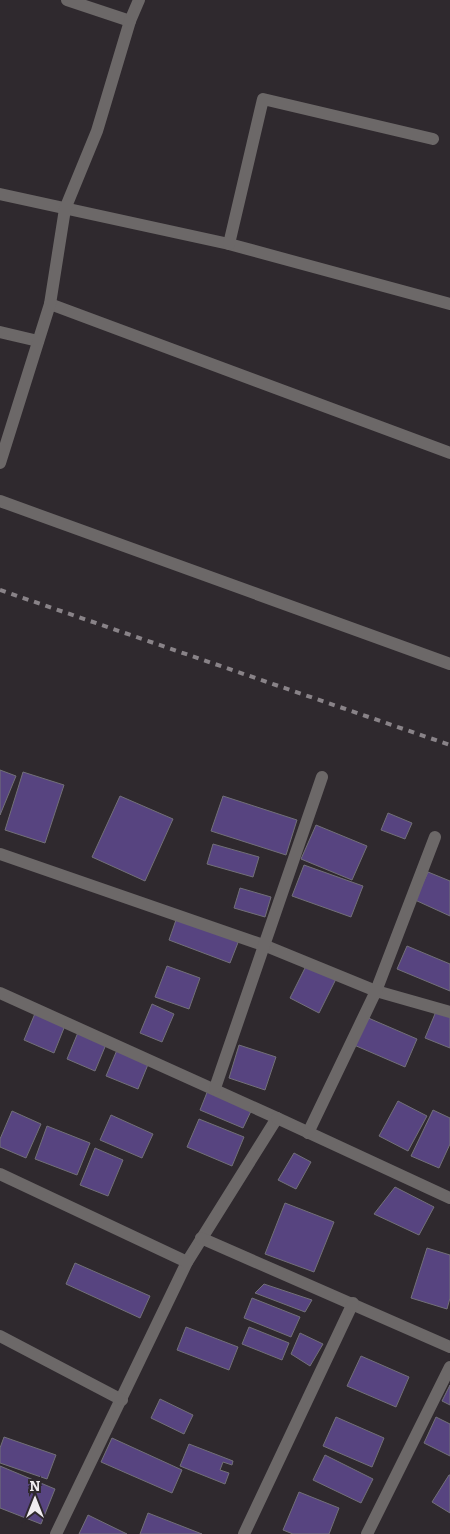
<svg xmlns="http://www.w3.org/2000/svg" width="450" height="1534" viewBox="0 0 450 1534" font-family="Bitter,serif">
	<rect width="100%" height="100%" fill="#2f292e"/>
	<g fill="#574480" stroke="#727078">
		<path d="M0,770L16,776L0,815Z"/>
		<path d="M23,772L64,785L45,843L5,830Z"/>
		<path d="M120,796L173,819L145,881L92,857Z"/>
		<path d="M223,796L297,820L286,855L211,831Z"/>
		<path d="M388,813L412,823L405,839L381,830Z"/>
		<path d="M316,825L367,846L352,880L301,859Z"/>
		<path d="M213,844L259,857L253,877L207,864Z"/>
		<path d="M304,865L363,886L351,917L292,896Z"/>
		<path d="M428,872L450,881V916L415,900Z"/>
		<path d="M240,888L271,897L265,917L234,908Z"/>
		<path d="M177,917L239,940L230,963L169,940Z"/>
		<path d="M407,946L450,964V991L397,969Z"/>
		<path d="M307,964L336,979L319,1013L290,998Z"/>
		<path d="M167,966L200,978L189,1009L155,997Z"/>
		<path d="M152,1004L174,1014L162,1042L140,1033Z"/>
		<path d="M437,1009L450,1014V1048L425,1038Z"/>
		<path d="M36,1011L66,1023L54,1053L24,1040Z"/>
		<path d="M366,1017L417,1039L405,1067L354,1045Z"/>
		<path d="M79,1030L107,1042L95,1071L67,1059Z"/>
		<path d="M239,1045L276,1057L265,1090L229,1078Z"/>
		<path d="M117,1050L149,1062L138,1089L106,1076Z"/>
		<path d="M208,1090L252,1109L243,1128L200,1110Z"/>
		<path d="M398,1101L427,1116L408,1151L379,1136Z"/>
		<path d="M433,1110L450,1118V1144L439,1168L411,1156Z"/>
		<path d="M12,1111L41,1124L26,1158L0,1147V1139Z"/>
		<path d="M111,1115L153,1134L142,1158L100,1140Z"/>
		<path d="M199,1119L244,1137L232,1166L187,1147Z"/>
		<path d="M47,1126L90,1143L77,1175L35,1159Z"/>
		<path d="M95,1148L123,1160L108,1196L80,1185Z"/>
		<path d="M294,1153L311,1162L296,1189L278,1180Z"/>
		<path d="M395,1187L434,1207L419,1235L374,1214Z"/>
		<path d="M285,1203L334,1222L314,1272L265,1254Z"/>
		<path d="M427,1248L450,1255V1298L447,1309L411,1298Z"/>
		<path d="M75,1263L150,1296L140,1318L66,1284Z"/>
		<path d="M264,1284L312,1300L305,1312L255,1293Z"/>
		<path d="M252,1298L300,1317L291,1337L244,1318Z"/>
		<path d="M186,1327L238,1347L229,1370L177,1350Z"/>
		<path d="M249,1327L289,1343L282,1360L242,1344Z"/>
		<path d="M300,1333L323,1344L310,1366L291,1354Z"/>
		<path d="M361,1356L409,1377L396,1407L347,1386Z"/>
		<path d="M450,1385V1405L442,1401Z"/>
		<path d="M160,1399L193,1415L184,1434L151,1418Z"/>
		<path d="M336,1417L384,1438L372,1467L323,1446Z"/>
		<path d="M436,1417L450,1424V1456L424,1443Z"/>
		<path d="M4,1437L56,1455L47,1479L0,1463V1448Z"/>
		<path d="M112,1438L182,1470L172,1493L101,1462Z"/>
		<path d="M189,1444L233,1461L232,1465L223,1462L220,1470L229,1473L225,1484L180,1466Z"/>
		<path d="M325,1455L373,1479L361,1503L313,1480Z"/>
		<path d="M0,1466L55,1489L41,1524L0,1508Z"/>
		<path d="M449,1475H450V1513L432,1502Z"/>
		<path d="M299,1492L339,1508L329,1534H293L283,1530Z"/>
		<path d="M148,1513L202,1534H140Z"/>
		<path d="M88,1515L127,1534H79Z"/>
	</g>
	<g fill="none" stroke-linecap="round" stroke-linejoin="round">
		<g stroke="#6c6868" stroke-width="12">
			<path d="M67,0L130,21"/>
			<path d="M0,194L229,244L450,304"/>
			<path d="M229,244L263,99L433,139"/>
			<path d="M50,304L450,453"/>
			<path d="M0,332L38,341"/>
			<path d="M0,463L50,304L65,209L97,131L130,21L139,0"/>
			<path d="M0,501L450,664"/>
			<path d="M0,854L266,946L376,991L450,1012"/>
			<path d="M0,993L277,1118L187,1262L56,1534"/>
			<path d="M215,1088L322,777"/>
			<path d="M277,1118L450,1198"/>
			<path d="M308,1133L376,991L435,837"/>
			<path d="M0,1174L187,1262"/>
			<path d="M201,1238L450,1347"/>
			<path d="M0,1336L122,1400"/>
			<path d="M244,1534L353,1303"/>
			<path d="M367,1534L450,1367"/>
		</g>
		<path stroke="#898388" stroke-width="4" stroke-dasharray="6 6" stroke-linecap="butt" d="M0,590L450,745"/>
	</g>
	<g transform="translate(35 1499)" stroke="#2f292e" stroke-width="4" paint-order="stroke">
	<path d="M0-4L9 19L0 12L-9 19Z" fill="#f0ecf0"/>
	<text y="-8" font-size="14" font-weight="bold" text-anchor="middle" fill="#f0ecf0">N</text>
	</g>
</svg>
